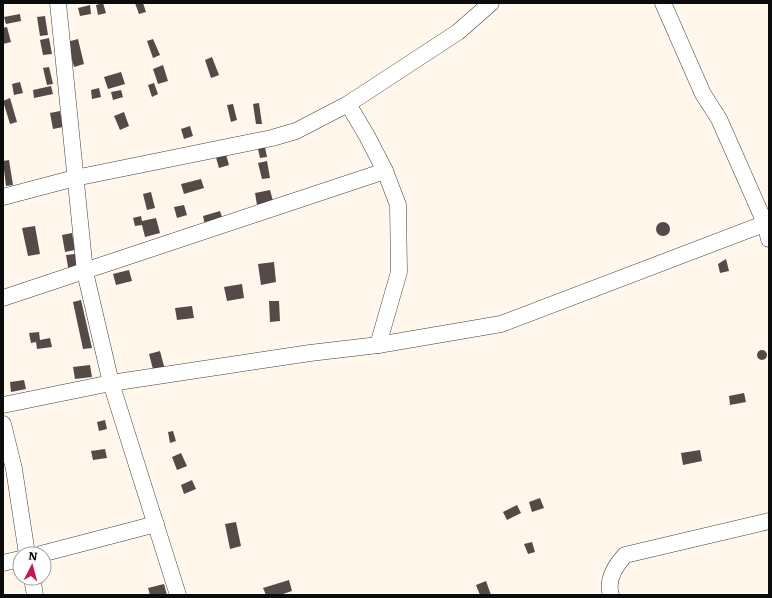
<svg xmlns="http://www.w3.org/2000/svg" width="772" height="598" viewBox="0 0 772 598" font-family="Literata,serif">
	<rect width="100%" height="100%" fill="#fff7eb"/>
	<g fill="#564a48">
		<path d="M103,3L106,13L98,15L96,5Z"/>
		<path d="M135,3H143L146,12L139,14Z"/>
		<path d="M90,5L91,14L80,16L78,8Z"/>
		<path d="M20,14L21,21L6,24L4,17Z"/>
		<path d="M45,16L48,35L40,36L37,17Z"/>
		<path d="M7,27L11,42L3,44V28Z"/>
		<path d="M49,38L52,54L43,55L40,40Z"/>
		<path d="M78,39L84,64L74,67L67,42Z"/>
		<path d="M153,39L160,55L153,58L147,41Z"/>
		<path d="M212,57L219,75L211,78L205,60Z"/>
		<path d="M163,65L168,81L158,84L153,69Z"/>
		<path d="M49,67L53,84L47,85L43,68Z"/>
		<path d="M121,72L125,84L108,89L104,77Z"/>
		<path d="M20,82L23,93L14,95L12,84Z"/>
		<path d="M154,83L158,94L152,97L148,85Z"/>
		<path d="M51,86L53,94L34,98L33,90Z"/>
		<path d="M99,88L101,97L92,99L91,90Z"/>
		<path d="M121,90L123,97L113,100L111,92Z"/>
		<path d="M10,98L17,122L10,124L3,101Z"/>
		<path d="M259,103L262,124H256L253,104Z"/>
		<path d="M233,104L237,120L231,122L227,105Z"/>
		<path d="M60,111L63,127L53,129L50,113Z"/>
		<path d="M124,112L129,126L120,130L114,116Z"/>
		<path d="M190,126L193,136L184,139L181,129Z"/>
		<path d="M265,147L267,157L260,158L258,149Z"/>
		<path d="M225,151L229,165L219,168L215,154Z"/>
		<path d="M9,160L13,185L6,186L3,161Z"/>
		<path d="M267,161L270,178L262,179L258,163Z"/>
		<path d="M201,179L204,188L184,194L181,184Z"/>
		<path d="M270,190L273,201L257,205L255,193Z"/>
		<path d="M151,192L155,208L147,210L143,194Z"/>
		<path d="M184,205L187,215L177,218L174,207Z"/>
		<path d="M220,211L223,220L205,225L203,216Z"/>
		<path d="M141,216L142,221L156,218L160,233L145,237L142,225L135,226L133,218Z"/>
		<circle cx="663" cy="229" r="7"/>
		<path d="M35,226L40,254L28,256L22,228Z"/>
		<path d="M72,233L75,250L65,252L62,235Z"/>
		<path d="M75,254L78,271L69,273L66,255Z"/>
		<path d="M726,259L729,271L720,273L718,264Z"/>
		<path d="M274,262L276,282L261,285L258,264Z"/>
		<path d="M129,270L132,281L116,285L113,274Z"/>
		<path d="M242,284L244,298L227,301L224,287Z"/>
		<path d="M81,300L92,348L83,349L73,302Z"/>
		<path d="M269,301H279L280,321L270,322Z"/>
		<path d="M192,306L194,318L177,320L175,308Z"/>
		<path d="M39,332L40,340L50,338L52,347L37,349L36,342L31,343L29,333Z"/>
		<circle cx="762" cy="355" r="5"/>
		<path d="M160,351L165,370L154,373L149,354Z"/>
		<path d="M90,365L92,377L75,379L73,367Z"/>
		<path d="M24,380L26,389L11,392L10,382Z"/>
		<path d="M744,393L746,402L730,405L729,396Z"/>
		<path d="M105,420L107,429L99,431L97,422Z"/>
		<path d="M173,431L176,441L170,443L168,432Z"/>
		<path d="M105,449L107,458L93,460L91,451Z"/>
		<path d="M700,450L702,461L683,465L681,453Z"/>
		<path d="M181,453L187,466L177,470L172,457Z"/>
		<path d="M192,480L196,489L184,494L181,485Z"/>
		<path d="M540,498L544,508L532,512L529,502Z"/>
		<path d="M517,505L521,513L507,520L503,512Z"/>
		<path d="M236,522L241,546L230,549L225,524Z"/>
		<path d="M532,542L535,552L528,554L524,544Z"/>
		<path d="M289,580L292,591L280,595H266L263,588Z"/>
		<path d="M486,581L491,595H480L476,585Z"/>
		<path d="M164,584L167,595H150L148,588Z"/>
	</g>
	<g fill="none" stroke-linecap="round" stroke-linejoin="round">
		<g stroke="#3f3f3f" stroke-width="17">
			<g id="minor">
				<path d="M58,3L85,272L111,383L178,595"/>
				<path d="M663,3L703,94L719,119L765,223L769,239"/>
				<path d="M348,104L367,136L385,171L398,205L399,272L378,345"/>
				<path d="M3,197L75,178L272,138L296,131L348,104L458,32L491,3"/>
				<path d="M3,298L385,171"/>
				<path d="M3,405L111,383L310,353L378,345L501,324L769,222"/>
				<path d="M3,424L14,469L27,554"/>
				<path d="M41,554L156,524"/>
				<path d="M3,563L20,559"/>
				<path d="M32,578L35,595"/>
				<path d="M611,595C606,580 616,565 625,555L769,521"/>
			</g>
		</g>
		<use href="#minor" stroke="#fff" stroke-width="16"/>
	</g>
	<rect width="772" height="598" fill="none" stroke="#0c0c0c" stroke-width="8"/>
	<g transform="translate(32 566) rotate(6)"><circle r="19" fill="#ffffff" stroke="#9e9e9e"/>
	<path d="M0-3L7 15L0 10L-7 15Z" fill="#c41c4a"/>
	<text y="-6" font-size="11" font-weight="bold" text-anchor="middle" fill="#0c0c0c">N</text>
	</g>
</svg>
